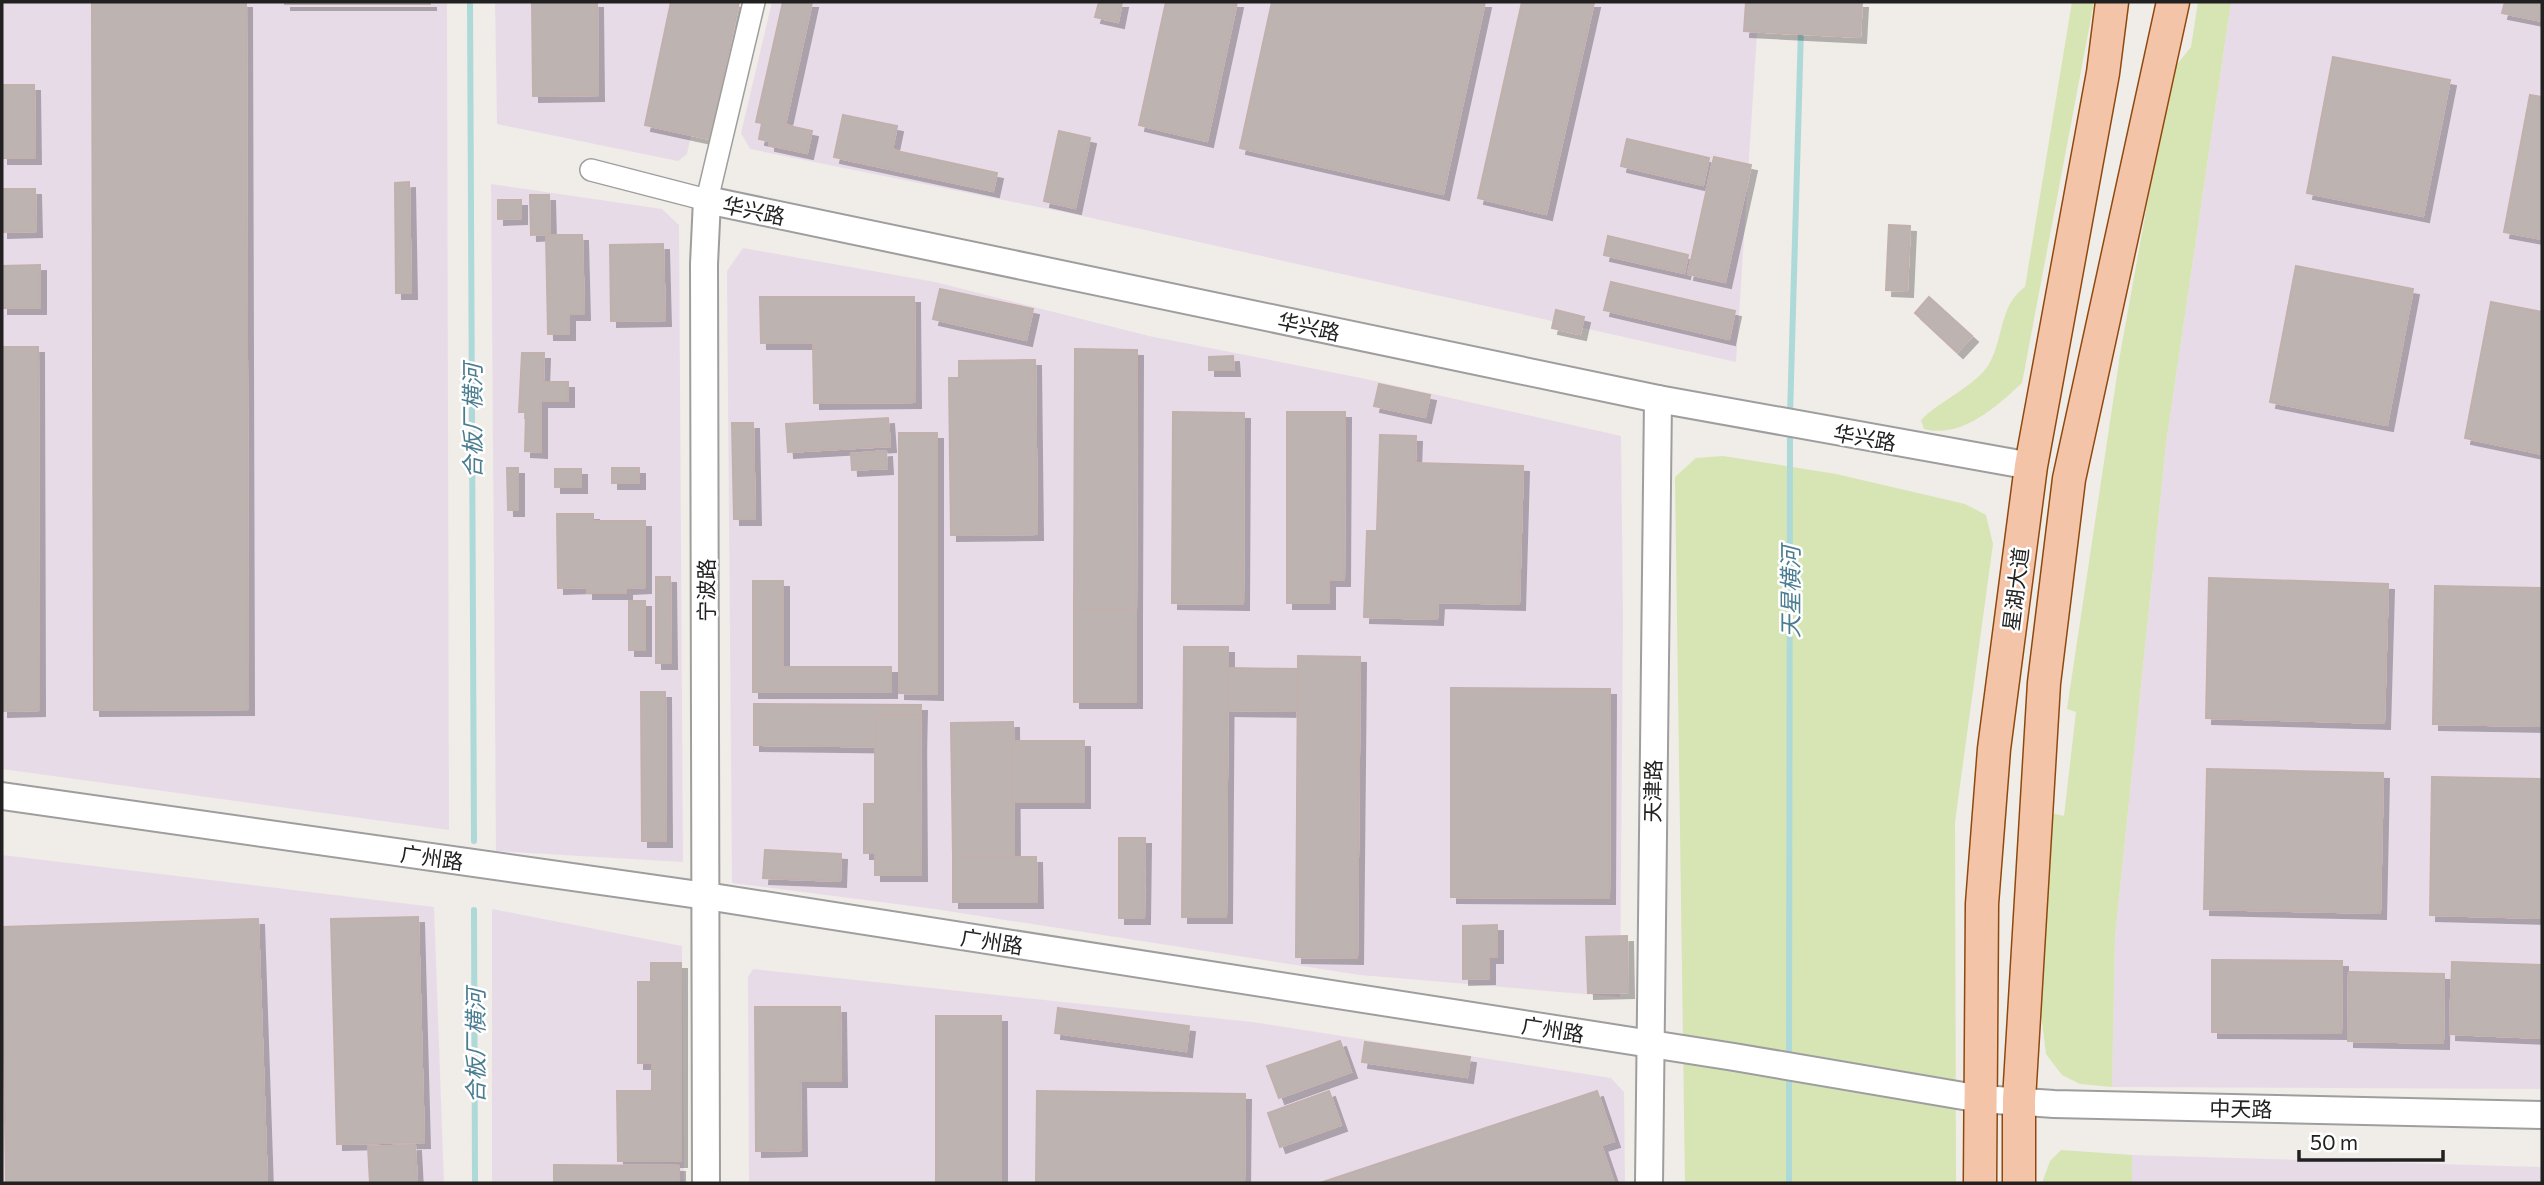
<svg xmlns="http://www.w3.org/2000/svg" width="2544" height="1185" viewBox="0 0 2544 1185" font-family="Commissioner,'Noto Sans SC',sans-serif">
	<defs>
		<filter id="shadow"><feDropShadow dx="6" dy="6" stdDeviation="0" flood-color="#0004"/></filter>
	</defs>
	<rect width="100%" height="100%" fill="#f0ece8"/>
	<g fill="#e8dbe8">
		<path d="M2,2H447L449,830L2,769Z"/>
		<path d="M495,2H720L687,154L678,161L497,124Z"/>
		<path d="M772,2H1759L1736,362L1078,215L750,149L741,133Z"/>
		<path d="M2231,2H2542V1089L2112,1087L2115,937L2166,444Z"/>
		<path d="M491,184L662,209L679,225L683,862L496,851Z"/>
		<path d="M743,248L935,282L1149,336L1361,378L1621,436L1623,619L1620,997L1360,975L935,909L732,883L727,271Z"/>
		<path d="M2,855L434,907L444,1183H2Z"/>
		<path d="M492,909L682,946L684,1183H492Z"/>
		<path d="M753,969L1252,1022L1611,1078L1624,1092L1625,1183H749L748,977Z"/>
		<path d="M2132,1155L2542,1167V1183H2132Z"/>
	</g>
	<g fill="#d6e5b3">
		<path d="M2072,2H2094L2022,383C1997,406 1962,439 1924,429L1921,420C1938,402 1977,385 1989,364C2004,338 1999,305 2025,287Z"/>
		<path d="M2198,2H2231L2166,444L2115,937L2112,1087L2080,1084L2062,1075L2046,1054L2041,1013L2051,813L2064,816L2076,712L2067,709L2120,355L2171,72L2191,47Z"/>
		<path d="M1723,456L1836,474L1965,504L1986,515L1993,544L1955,822L1956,1183H1685L1675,477L1696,458Z"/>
		<path d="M2061,1150L2132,1155V1183H2042L2050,1161Z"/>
	</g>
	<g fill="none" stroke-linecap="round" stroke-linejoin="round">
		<g stroke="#add9d9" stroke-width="6">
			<path d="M470,2L474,841"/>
			<path d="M1790,416L1801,28"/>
			<path d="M474,910L475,1183"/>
			<path d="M1789,1060L1790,431"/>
			<path d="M1789,1183V1075"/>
		</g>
	</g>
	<g fill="#bdb4b1" stroke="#c1b0ac" stroke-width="2" filter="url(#shadow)">
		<path d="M92,2H246L248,709L94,710Z"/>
		<rect x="285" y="2" width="145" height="2"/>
		<path d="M532,2H597L598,95L533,96Z"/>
		<path d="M671,2H739L710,139L645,125Z"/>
		<path d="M783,2H812L785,125L812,131L807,153L769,145V141L759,139L762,123L756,122Z"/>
		<path d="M1099,2H1122L1118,22L1095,17Z"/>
		<path d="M1166,2H1237L1207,141L1139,125Z"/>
		<path d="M1272,2H1485L1443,194L1240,148Z"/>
		<path d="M1522,2H1594L1546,214L1478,198Z"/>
		<path d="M1746,2H1862L1860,37L1744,31Z"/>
		<path d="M2505,2H2542V21L2502,13Z"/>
		<path d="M2333,57L2450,80L2423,216L2307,193Z"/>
		<path d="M2,85H34L35,158H2Z"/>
		<path d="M2530,95L2542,97V239L2504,232Z"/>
		<path d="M843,115L897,126L892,150L997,173L993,191L834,157Z"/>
		<path d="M1059,131L1090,138L1075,208L1044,201Z"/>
		<path d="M1627,139L1709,158L1703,185L1621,166Z"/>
		<path d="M1714,157L1751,165L1725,282L1688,274Z"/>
		<path d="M409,182L411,293H396L395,183Z"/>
		<path d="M2,189H35L36,231L2,232Z"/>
		<path d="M530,195H549L550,234L531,235Z"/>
		<path d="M498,200H521V218L498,219Z"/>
		<path d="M1889,225L1910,226L1907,291L1886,290Z"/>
		<path d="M546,235H582L584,314H569V334H548Z"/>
		<path d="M1608,236L1688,255L1684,273L1604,255Z"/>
		<path d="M663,244L665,320L611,321L610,245Z"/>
		<path d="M40,265V308H2V266Z"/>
		<path d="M2296,266L2413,289L2387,425L2270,402Z"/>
		<path d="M1611,282L1735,311L1729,339L1604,310Z"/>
		<path d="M940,289L1033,309L1026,340L933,319Z"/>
		<path d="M760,297H914L915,402L814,403L813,343H761Z"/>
		<path d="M1929,297L1972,336L1957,352L1915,313Z"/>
		<path d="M2491,302L2542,312V454L2465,438Z"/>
		<path d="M1556,310L1584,317L1580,334L1552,328Z"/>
		<path d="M2,347H38L39,710L2,711Z"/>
		<path d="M1075,349L1137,350L1136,610H1074Z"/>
		<path d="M522,353H544L543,382H568V401H541V452L525,451L526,412H519Z"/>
		<path d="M1233,356L1234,370H1209V357Z"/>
		<path d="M1035,360L1037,534L951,535L949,378H959V361Z"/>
		<path d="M1379,384L1430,395L1425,417L1374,406Z"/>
		<path d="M1173,412L1244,413L1243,604L1172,603Z"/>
		<path d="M1287,412H1345L1344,580H1329V603H1287Z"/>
		<path d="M888,418L890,446L788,452L786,424Z"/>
		<path d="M732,423H753L755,519H734Z"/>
		<path d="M899,433H937V694L899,693Z"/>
		<path d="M1380,435L1416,436L1415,463L1523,466L1519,604L1438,602L1437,619L1364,617L1367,531H1377Z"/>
		<path d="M886,451L887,468L852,470L851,454Z"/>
		<path d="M507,468H518V510H508Z"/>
		<rect x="612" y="468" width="27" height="15"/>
		<rect x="555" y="469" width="26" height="18"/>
		<path d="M557,514H593V521H645V587L626,588V593H587V587L558,588Z"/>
		<path d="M656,577H670L671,663H656Z"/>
		<path d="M2209,578L2388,584L2384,723L2206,718Z"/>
		<path d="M753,581H783V667H891V692H753Z"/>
		<path d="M2435,586L2542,588V726L2433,724Z"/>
		<rect x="629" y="601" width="16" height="49"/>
		<rect x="1074" y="610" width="62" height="92"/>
		<path d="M1184,647H1228L1226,917H1182Z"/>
		<path d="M1298,656L1360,657L1357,958L1296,957Z"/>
		<path d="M1228,668L1298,669V711L1228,710Z"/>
		<path d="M1451,688L1610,689L1609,898L1451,897Z"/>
		<path d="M641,692H665L666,841H642Z"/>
		<path d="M754,704L921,705L920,747L754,745Z"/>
		<path d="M875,715H920L921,875H875V853H864V804H875Z"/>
		<path d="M1013,722L1014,857H953L951,723Z"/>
		<rect x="1013" y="741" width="71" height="61"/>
		<path d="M2207,769L2383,773L2380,913L2204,909Z"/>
		<path d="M2432,777L2542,779V918L2430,915Z"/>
		<path d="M1119,838H1145L1144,918H1119Z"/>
		<path d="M765,850L841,854L840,881L763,878Z"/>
		<path d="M953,857H1036L1037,902H953Z"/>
		<path d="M418,917L424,1142L337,1144L331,919Z"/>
		<path d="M258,919L267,1183H6L2,927Z"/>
		<path d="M1497,925V957H1489V978L1463,979V926Z"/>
		<path d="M1627,936L1628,992L1588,993L1586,937Z"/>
		<path d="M2212,960L2342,961L2341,1033L2212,1032Z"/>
		<path d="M2452,962L2542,965V1038L2450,1034Z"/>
		<path d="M651,963H681V1161H618L617,1091H652V1063H638V982H651Z"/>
		<path d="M2349,972L2444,974L2443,1043L2348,1041Z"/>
		<path d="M755,1007H840L841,1081H800L801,1150L756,1151Z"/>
		<path d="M1058,1008L1189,1026L1186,1051L1055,1033Z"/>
		<rect x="936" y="1016" width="65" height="167"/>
		<path d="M1340,1041L1351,1072L1279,1098L1267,1066Z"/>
		<path d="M1365,1042L1470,1057L1467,1077L1362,1062Z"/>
		<path d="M1037,1091L1245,1094L1244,1183H1036Z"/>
		<path d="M1329,1091L1341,1125L1280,1147L1268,1113Z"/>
		<path d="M1597,1091L1614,1141L1601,1145L1614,1183H1320Z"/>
		<path d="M415,1145L417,1183H370L368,1147Z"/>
		<path d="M554,1165L679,1166V1183H554Z"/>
	</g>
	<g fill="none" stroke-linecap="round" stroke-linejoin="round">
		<g stroke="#9e9e9e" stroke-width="24">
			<path id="minor" d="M591,170L707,200L754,2"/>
		</g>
		<g stroke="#9e9e9e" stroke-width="30">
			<g id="tertiary">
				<path d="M2,796L706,896L1734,1057L1981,1099L2054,1104L2542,1115"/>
				<path d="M706,1183L704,264L707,200L1658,399L2031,466"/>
				<path d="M1649,1183L1658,399"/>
			</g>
		</g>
		<g stroke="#8f490e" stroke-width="35">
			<g id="primary">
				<path d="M1980,1183L1982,904L1994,749L2031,466L2103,73L2112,2"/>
				<path d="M2019,1183V1100L2044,683L2069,479L2173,2"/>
			</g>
		</g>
		<use href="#minor" stroke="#fff" stroke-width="21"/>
		<use href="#tertiary" stroke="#fff" stroke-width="26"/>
		<use href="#primary" stroke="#f4c4a9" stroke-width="32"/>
	</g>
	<g text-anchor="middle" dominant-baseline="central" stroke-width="5" stroke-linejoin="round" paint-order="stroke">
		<g font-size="21" fill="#212121" stroke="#fff">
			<text transform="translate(754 210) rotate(12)">华兴路</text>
			<text transform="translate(1309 326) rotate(12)">华兴路</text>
			<text transform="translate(1865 437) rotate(10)">华兴路</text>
			<text transform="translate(2015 589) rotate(-83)">星湖大道</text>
			<text transform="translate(705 590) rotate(-90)">宁波路</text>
			<text transform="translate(1652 791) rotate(-89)">天津路</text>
			<text transform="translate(432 857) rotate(8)">广州路</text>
			<text transform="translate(992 941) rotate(9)">广州路</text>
			<text transform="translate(1553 1029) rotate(9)">广州路</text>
			<text transform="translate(2241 1108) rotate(1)">中天路</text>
		</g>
		<g font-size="23" font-style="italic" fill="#4b7d91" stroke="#fff">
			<text transform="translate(472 421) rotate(-90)">合板厂横河</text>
			<text transform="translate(1790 592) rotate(-90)">天星横河</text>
			<text transform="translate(475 1046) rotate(-90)">合板厂横河</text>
		</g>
	</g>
	<rect width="2544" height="1185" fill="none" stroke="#212121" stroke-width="7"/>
	<path d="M2299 1150v10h144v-10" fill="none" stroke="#212121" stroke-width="3.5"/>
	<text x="2310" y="1150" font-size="21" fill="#212121" stroke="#ffffff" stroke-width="5" paint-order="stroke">50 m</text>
</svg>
